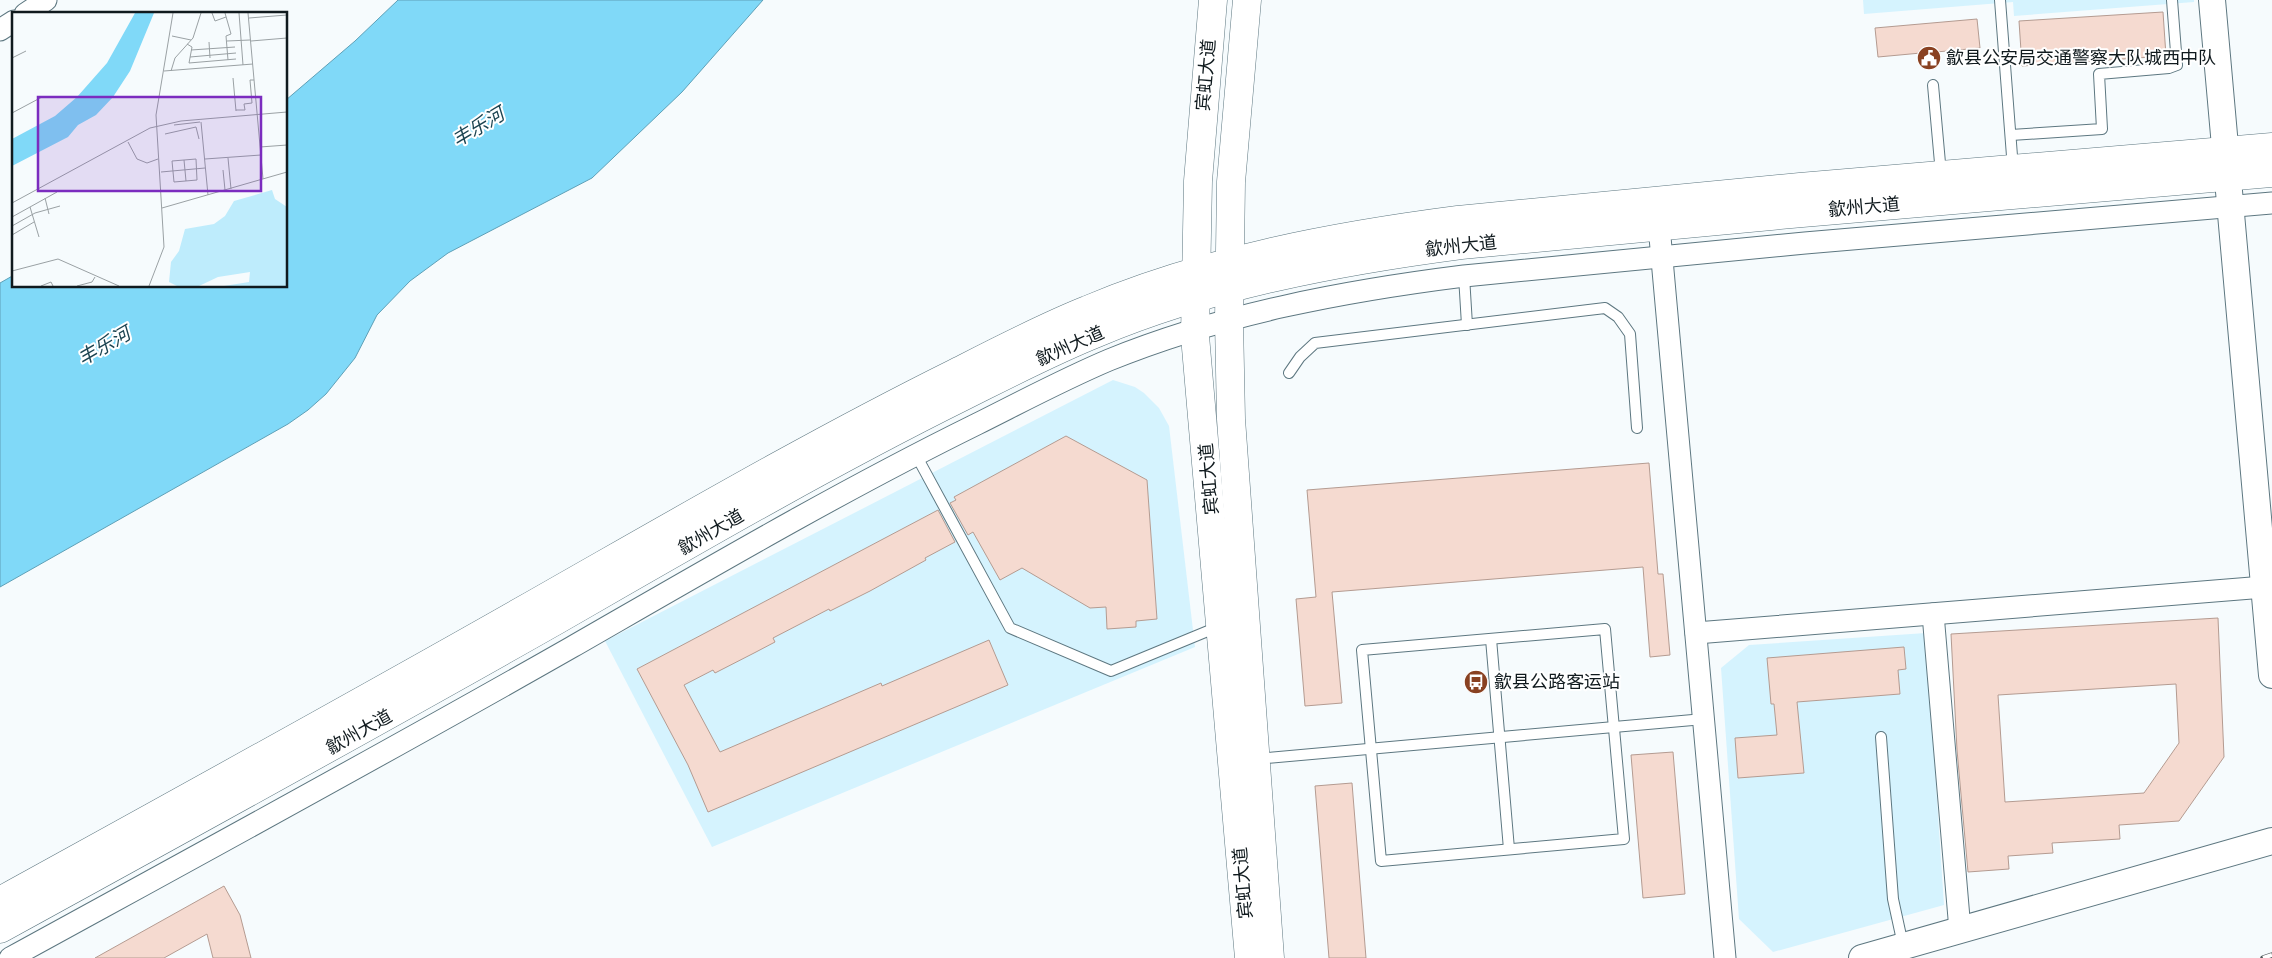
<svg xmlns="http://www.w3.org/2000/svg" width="2272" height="958" viewBox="0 0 2272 958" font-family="'DM Sans','Noto Sans SC',sans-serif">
	<rect width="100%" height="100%" fill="#f6fbfd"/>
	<g fill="#d5f3fe">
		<path d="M1863,0H2194V2L2014,16L2013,2L1864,14Z"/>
		<path d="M1113,380L1135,387L1144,393L1159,408L1169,426L1195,647L712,847L605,641Z"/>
		<path d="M1926,633L1944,905L1773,952L1739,919L1721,668L1749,645Z"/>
	</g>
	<path fill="#80d9f8" stroke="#5ea0b7" d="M398,0H763L682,92L592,178L448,253L410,281L377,315L355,358L326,394L308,410L288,424L0,587V283L14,275V286H286V100L355,41Z"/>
	<g fill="#f5dad0" stroke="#b49b91" fill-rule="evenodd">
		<path d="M2163,12L2166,56L2022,66L2019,21Z"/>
		<path d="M1977,19L1980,48L1936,52L1937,58L1922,59L1921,53L1878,57L1875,28Z"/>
		<path d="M1066,436L1147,480L1157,619L1136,621V627L1107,629L1106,607L1090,608L1022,568L1000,580L973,532L968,535L950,503L956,500L954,497Z"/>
		<path d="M1649,463L1658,574H1663L1670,655L1650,657L1643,567L1332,592L1342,703L1305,706L1296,599L1316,597L1307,490Z"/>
		<path d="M938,510L955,542L925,558L926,560L870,591L830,611L829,609L773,638L775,642L756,652L715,673L713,670L684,685L720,752L881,683L882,686L989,640L1008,685L708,812L688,765L637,669Z"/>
		<path d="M2218,618L2224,757L2179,821L2119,825L2120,839L2052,843L2053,853L2008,856L2009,869L1968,872L1957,750L1951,634ZM2176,684L2179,743L2144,793L2005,802L1998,695Z"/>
		<path d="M1904,647L1906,669L1898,670L1900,694L1797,702L1804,773L1738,778L1735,738L1777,735L1774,704H1771L1767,658Z"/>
		<path d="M1673,752L1685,894L1643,898L1631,755Z"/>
		<path d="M1352,783L1366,958H1329L1315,786Z"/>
		<path d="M224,886L240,915L251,958H213L207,934L164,958H95Z"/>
	</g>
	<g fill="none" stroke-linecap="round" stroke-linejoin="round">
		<g stroke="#5d7780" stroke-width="12">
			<g id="service">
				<path d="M2000,0L2013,169"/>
				<path d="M1933,85L1941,174"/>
				<path d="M2011,135L2102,129L2099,74L2169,68L2177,65L2172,0"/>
				<path d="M1464,276L1467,325"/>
				<path d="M1289,373L1300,357L1315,343L1605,308L1618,317L1630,334L1637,428"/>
				<path d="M916,455L1010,628L1111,671L1220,626"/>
				<path d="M1605,629L1624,839L1381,861L1362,650Z"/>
				<path d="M1491,639L1509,849"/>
				<path d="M1881,737L1893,899L1903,945"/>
				<path d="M1256,759L1704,719"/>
			</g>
		</g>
		<g stroke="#5d7780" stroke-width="23">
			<g id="minor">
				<path d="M25,14L46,0"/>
				<path d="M0,30L14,21"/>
				<path d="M1659,226L1725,958"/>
				<path d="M1933,614L1960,930"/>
				<path d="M1696,633L2264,587"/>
				<path d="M10,958C198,855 386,753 572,647C706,570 839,492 977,424C1021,402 1064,379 1109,360C1222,314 1344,291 1464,276L1805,243L2272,203"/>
			</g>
		</g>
		<g stroke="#5d7780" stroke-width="28">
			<g id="tertiary">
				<path d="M2212,0L2272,675"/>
				<path d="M1862,958L2272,841"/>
			</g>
		</g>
		<g stroke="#5d7780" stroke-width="29">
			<g id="secondary">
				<path d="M1213,0L1198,181L1195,336L1249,958"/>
				<path d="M1247,0L1231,182L1229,321L1231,419L1270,958"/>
			</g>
		</g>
		<g stroke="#5d7780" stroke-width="29">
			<g id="trunk">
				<path d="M0,901C185,799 371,697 555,592C687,517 818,441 955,373C998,351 1042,328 1087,310C1202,261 1334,236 1458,220L1800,187L2272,147"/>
				<path d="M0,929C186,827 372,725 557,620C691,543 825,465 964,396C1008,374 1052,351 1097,333C1211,285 1339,261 1461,245L1802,213L2272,173"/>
			</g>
		</g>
		<use href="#service" stroke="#fff" stroke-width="10"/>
		<use href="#minor" stroke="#fff" stroke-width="21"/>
		<use href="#tertiary" stroke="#fff" stroke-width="26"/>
		<use href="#secondary" stroke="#fff" stroke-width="28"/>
		<use href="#trunk" stroke="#fff" stroke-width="28"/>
		<g stroke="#4c5558" stroke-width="5.5">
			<path id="rail" d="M2263,958L2272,955"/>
		</g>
		<use href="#rail" stroke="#fff" stroke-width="4" stroke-dasharray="11" stroke-linecap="butt"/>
	</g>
	<defs>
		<g id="civic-disc" transform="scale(1.25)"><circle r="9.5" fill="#894121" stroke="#fff"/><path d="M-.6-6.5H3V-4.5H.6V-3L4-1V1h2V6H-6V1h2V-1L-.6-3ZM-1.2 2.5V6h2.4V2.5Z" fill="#fff"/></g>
		<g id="bus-disc" transform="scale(1.25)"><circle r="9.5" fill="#894121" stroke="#fff"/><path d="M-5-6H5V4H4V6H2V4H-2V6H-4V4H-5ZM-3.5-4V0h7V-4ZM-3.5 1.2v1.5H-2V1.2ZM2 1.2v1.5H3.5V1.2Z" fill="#fff"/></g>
	</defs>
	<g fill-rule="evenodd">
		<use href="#civic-disc" x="1929" y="58"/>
		<use href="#bus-disc" x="1476" y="682"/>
	</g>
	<g text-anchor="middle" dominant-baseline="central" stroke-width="4" stroke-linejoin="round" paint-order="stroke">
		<g font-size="18" fill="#101a1e" stroke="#fff" text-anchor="start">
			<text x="1946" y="58">歙县公安局交通警察大队城西中队</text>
			<text x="1494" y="682">歙县公路客运站</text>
		</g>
		<g font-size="18" fill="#101a1e" stroke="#fff">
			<text transform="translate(1206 75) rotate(-85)">宾虹大道</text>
			<text transform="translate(1864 207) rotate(-5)">歙州大道</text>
			<text transform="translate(1461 246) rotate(-6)">歙州大道</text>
			<text transform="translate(1070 346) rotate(-24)">歙州大道</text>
			<text transform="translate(1209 479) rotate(-95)">宾虹大道</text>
			<text transform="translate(711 532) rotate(-30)">歙州大道</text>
			<text transform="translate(359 732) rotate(-29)">歙州大道</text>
			<text transform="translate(1243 883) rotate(-95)">宾虹大道</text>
		</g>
		<g font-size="19" font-style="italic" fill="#1c4451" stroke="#fff">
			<text transform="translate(478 127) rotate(-31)">丰乐河</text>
			<text transform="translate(104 346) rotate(-30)">丰乐河</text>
		</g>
	</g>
	<g transform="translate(12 12)">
		<rect width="275" height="275" fill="#f6fbfd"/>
		<path d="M260,178L263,187L275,195V274H212L237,270L238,260L206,265L187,274H165L157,270L159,250L167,239L173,217L202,212L213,204L222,189Z" fill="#beecfc"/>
		<path d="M123,1H142L118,59L101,85L84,103L66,113L56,125L0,154V127L43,104L65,85L95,51Z" fill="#80d9f8"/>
		<path fill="none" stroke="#9aa1a4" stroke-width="1" d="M200,1L203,9L214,5M213,1L219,22L214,24L216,48M227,1L231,53M236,1L251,167M237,6L275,3M160,24L179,28M215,29L238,28M239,29L275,26M197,30L198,46M175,32L180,35L177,51L224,47M179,38L223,35M178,45L224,41M0,46L14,39M152,59L241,52M159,59L163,46L181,26L189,1M221,66L224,99M224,98H233L232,92L240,91L238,68H242M0,101L30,85M189,110L196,183M162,113L188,110M153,122L184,115L187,127M116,130L125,147L135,151L146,147M248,135L275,133M216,146L219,177M184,147L185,168L162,170L160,149ZM193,147L249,143M172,148L174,169M211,158L213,178M149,160L193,156M33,186L37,202M0,191L138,116L169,109L275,100M18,195L27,225M150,196L275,160M0,205L45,180M0,214L23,201L48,194M0,223L22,210M0,259L46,247L107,274M29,274L39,270L41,274M65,274L80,270L83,265M137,274L152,235L144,103L161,1"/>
		<path fill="#7b2cbf" fill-opacity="0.15" stroke="#7b2cbf" stroke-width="2.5" d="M26,85H249V179H26Z"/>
		<rect width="275" height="275" fill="none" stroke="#101a1e" stroke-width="2.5"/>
	</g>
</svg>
